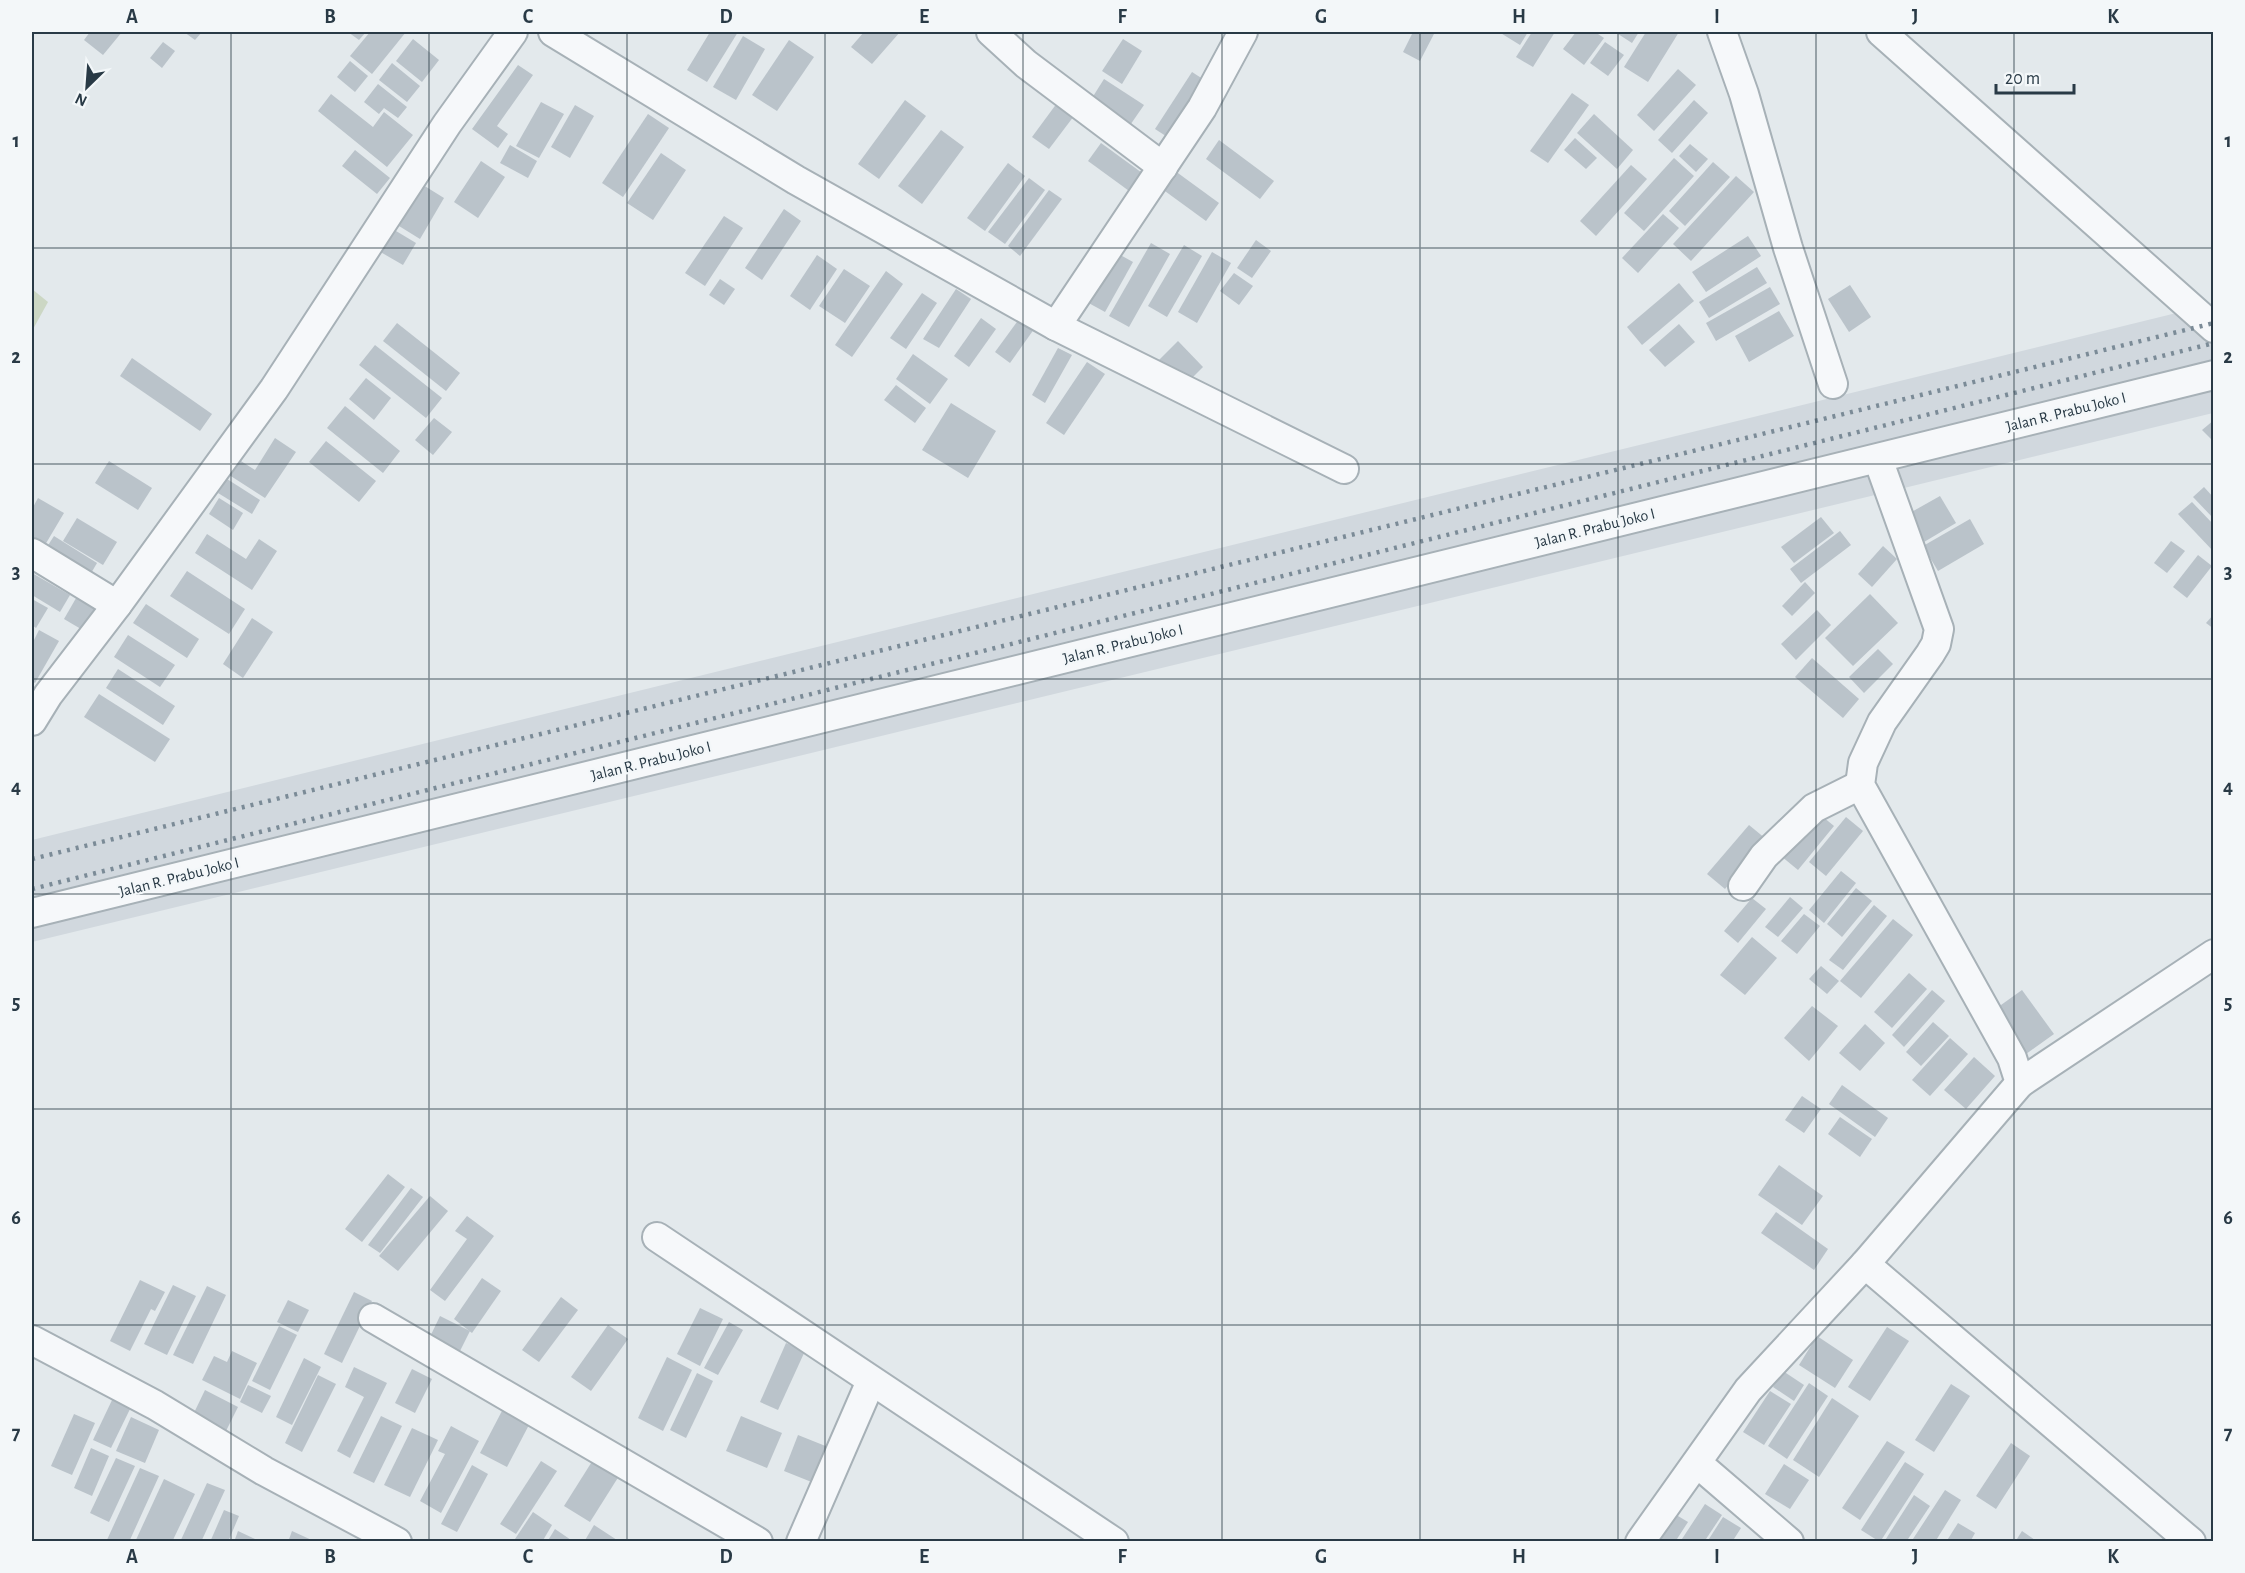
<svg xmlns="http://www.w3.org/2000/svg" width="2245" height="1573" viewBox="0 0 2245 1573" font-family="'Alegreya Sans',sans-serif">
	<rect width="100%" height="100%" fill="#e3e9ec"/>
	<path fill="#d1d8de" d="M2213,304V413L32,942V840Z"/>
	<path fill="#ccd7c4" d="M32,289L48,302L32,331Z"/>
	<g fill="#bac3ca">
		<path d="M90,32H122L103,55L84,40Z"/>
		<path d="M184,32H202L195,40Z"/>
		<path d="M348,32H366L359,40Z"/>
		<path d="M370,32H406L372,74L350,56Z"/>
		<path d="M710,32H738L707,82L687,70Z"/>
		<path d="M864,32H900L872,64L851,47Z"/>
		<path d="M1413,32H1435L1420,61L1403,52Z"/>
		<path d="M1499,32H1528L1520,45Z"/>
		<path d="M1532,32H1555L1533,67L1516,57Z"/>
		<path d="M1576,32H1595L1604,38L1584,65L1563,49Z"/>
		<path d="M1615,32H1639L1632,43Z"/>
		<path d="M1646,32H1679L1648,82L1624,67Z"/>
		<path d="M743,36L765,49L736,100L713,87Z"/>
		<path d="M413,39L439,60L422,82L396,61Z"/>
		<path d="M1123,39L1142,51L1122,84L1102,71Z"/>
		<path d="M789,40L814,57L777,111L752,95Z"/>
		<path d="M163,42L175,51L162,68L150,58Z"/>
		<path d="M1605,42L1624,55L1608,76L1590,63Z"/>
		<path d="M350,61L368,76L355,92L337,77Z"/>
		<path d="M392,63L420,86L407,102L379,80Z"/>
		<path d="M518,65L533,75L497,126L508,134L498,148L472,129Z"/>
		<path d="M1678,69L1696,85L1654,131L1637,115Z"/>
		<path d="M1192,72L1209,83L1172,140L1155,129Z"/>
		<path d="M1104,79L1144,105L1126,131L1087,106Z"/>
		<path d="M378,84L407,107L398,118L384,108L379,114L364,102Z"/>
		<path d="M1572,93L1589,105L1548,163L1530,151Z"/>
		<path d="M331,94L373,127L384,112L413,135L387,167L318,111Z"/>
		<path d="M1060,99L1077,112L1049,149L1032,137Z"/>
		<path d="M905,100L926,116L879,179L858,164Z"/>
		<path d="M1694,100L1708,113L1672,153L1658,140Z"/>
		<path d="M541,102L564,114L539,158L516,146Z"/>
		<path d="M575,105L594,116L570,158L551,147Z"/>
		<path d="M648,114L669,128L623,197L602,183Z"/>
		<path d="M1594,114L1633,150L1617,169L1577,133Z"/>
		<path d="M941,130L964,147L922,204L898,186Z"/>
		<path d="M1575,138L1597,158L1586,169L1564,150Z"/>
		<path d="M1219,140L1274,181L1260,199L1206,159Z"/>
		<path d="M1101,143L1149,178L1136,196L1088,161Z"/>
		<path d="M1690,144L1708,159L1696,172L1679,156Z"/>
		<path d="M510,145L537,161L528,178L500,163Z"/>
		<path d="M355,150L390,178L377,194L342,166Z"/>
		<path d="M661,153L686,170L653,220L627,203Z"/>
		<path d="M1674,158L1694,176L1644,231L1624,213Z"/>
		<path d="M481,161L505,177L478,218L454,202Z"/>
		<path d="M1713,162L1730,177L1685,226L1669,211Z"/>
		<path d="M1008,163L1025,176L985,231L967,218Z"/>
		<path d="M1631,165L1647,179L1596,236L1580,221Z"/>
		<path d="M1171,168L1219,203L1206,221L1158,186Z"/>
		<path d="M1736,176L1754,192L1691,261L1673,244Z"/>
		<path d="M1029,178L1045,190L1005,244L988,232Z"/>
		<path d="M423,185L444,198L420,239L399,226Z"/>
		<path d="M1049,190L1062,199L1020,256L1008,246Z"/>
		<path d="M784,209L801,221L762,280L745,268Z"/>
		<path d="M1663,214L1679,228L1638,273L1622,258Z"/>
		<path d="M724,216L743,228L705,286L685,273Z"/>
		<path d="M391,228L416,243L403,265L377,250Z"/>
		<path d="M1748,236L1761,256L1706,292L1692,272Z"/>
		<path d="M1256,240L1271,251L1252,278L1237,268Z"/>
		<path d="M1151,243L1170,254L1129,327L1109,316Z"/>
		<path d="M1184,245L1202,256L1167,317L1148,306Z"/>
		<path d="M1113,251L1133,262L1105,312L1085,301Z"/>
		<path d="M1212,252L1231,263L1197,323L1178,312Z"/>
		<path d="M817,255L837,269L810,310L790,296Z"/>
		<path d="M1757,267L1767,283L1709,318L1699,302Z"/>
		<path d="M844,269L870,286L845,323L819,306Z"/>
		<path d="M886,271L903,284L852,357L835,345Z"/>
		<path d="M1234,273L1253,286L1239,305L1220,291Z"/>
		<path d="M720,279L735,289L724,305L709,295Z"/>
		<path d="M1679,283L1694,301L1642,345L1627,327Z"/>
		<path d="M1850,285L1871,317L1849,332L1828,299Z"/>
		<path d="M1770,287L1780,304L1716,341L1706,323Z"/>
		<path d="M956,289L971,299L939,348L923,339Z"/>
		<path d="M922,293L937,303L906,349L890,338Z"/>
		<path d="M1779,311L1794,336L1749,362L1735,336Z"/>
		<path d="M1022,315L1037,325L1010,363L995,352Z"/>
		<path d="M981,318L996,329L969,367L954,356Z"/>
		<path d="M397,323L460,373L446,391L383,341Z"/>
		<path d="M1679,324L1695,342L1665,367L1649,350Z"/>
		<path d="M1178,341L1203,367L1185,385L1159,360Z"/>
		<path d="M375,345L442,398L426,418L359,365Z"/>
		<path d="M1058,348L1072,355L1045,403L1032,395Z"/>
		<path d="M913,354L948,379L930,404L896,379Z"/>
		<path d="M132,358L212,414L200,431L120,376Z"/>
		<path d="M1087,362L1105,374L1064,435L1046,423Z"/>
		<path d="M366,378L391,398L374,420L349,399Z"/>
		<path d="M896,385L926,408L915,423L884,400Z"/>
		<path d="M951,403L996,431L968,478L922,450Z"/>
		<path d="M345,406L400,451L383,473L327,428Z"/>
		<path d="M434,418L452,432L433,455L415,440Z"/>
		<path d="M2214,420V442L2202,430Z"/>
		<path d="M275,438L296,452L265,498L223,471L233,456L255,470Z"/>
		<path d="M326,441L376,481L359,502L309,462Z"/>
		<path d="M109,461L152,488L138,510L95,483Z"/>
		<path d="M227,479L260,500L252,514L218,493Z"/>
		<path d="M2204,487L2214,498V519L2193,497Z"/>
		<path d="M1940,496L1956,523L1924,542L1908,514Z"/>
		<path d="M38,498L64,513L42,550L32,543V509Z"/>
		<path d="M219,498L243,513L233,530L209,514Z"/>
		<path d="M2192,502L2214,525V552L2178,514Z"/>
		<path d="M1821,517L1834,533L1794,563L1781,547Z"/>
		<path d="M77,518L117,542L103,565L63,541Z"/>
		<path d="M1970,519L1984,544L1938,571L1923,546Z"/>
		<path d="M1840,531L1851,545L1801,583L1790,569Z"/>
		<path d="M207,534L246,559L259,539L277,551L252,590L195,553Z"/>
		<path d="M54,536L97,563L87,580L43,553Z"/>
		<path d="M2171,541L2185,551L2167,573L2154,563Z"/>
		<path d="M1883,546L1897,559L1872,587L1858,574Z"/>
		<path d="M2198,555L2212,566L2187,598L2173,587Z"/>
		<path d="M187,571L245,609L229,634L170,596Z"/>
		<path d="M32,573L70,595L60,612L32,595Z"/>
		<path d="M1805,582L1815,593L1792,616L1782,606Z"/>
		<path d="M79,593L101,606L86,632L64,619Z"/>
		<path d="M1870,594L1898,623L1853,666L1825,638Z"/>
		<path d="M32,599L48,608L36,628L32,625Z"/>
		<path d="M146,604L199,639L187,658L133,623Z"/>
		<path d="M1817,610L1831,625L1796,660L1781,644Z"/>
		<path d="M2214,614V629L2206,623Z"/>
		<path d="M252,618L273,632L243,678L223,664Z"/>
		<path d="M39,630L59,641L35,683L32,681V644Z"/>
		<path d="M128,635L175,665L160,687L114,657Z"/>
		<path d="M1878,649L1893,664L1864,693L1849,677Z"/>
		<path d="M1812,658L1859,699L1843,718L1795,677Z"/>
		<path d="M118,669L175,706L163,725L106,688Z"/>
		<path d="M99,694L170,739L155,762L84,717Z"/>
		<path d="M1817,812L1834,826L1798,870L1781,856Z"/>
		<path d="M1846,817L1863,831L1826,876L1809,862Z"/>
		<path d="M1749,825L1766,839L1725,889L1707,874Z"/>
		<path d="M1841,871L1856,883L1824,923L1809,910Z"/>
		<path d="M1856,888L1872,901L1842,937L1827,924Z"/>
		<path d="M1790,897L1803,908L1778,937L1765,927Z"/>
		<path d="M1752,898L1766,909L1738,943L1724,931Z"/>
		<path d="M1874,905L1887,916L1843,970L1829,960Z"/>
		<path d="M1804,914L1820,926L1797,954L1781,941Z"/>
		<path d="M1893,919L1913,935L1861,998L1840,981Z"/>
		<path d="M1752,937L1777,958L1745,995L1720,975Z"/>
		<path d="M1821,966L1839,981L1827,994L1809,979Z"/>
		<path d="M1909,973L1927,989L1892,1028L1874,1012Z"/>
		<path d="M1932,990L1945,1001L1904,1047L1892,1035Z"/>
		<path d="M2022,990L2054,1034L2026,1054L1994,1010Z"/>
		<path d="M1812,1006L1838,1026L1809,1061L1784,1038Z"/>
		<path d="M1933,1022L1949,1036L1921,1066L1906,1052Z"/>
		<path d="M1865,1024L1885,1043L1860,1071L1839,1053Z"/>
		<path d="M1950,1038L1968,1054L1930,1096L1912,1080Z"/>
		<path d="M1974,1057L1995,1076L1966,1109L1944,1090Z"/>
		<path d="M1842,1085L1888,1118L1875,1137L1829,1104Z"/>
		<path d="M1802,1096L1821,1109L1804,1133L1785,1120Z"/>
		<path d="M1840,1117L1872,1139L1860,1157L1828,1134Z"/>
		<path d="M1779,1165L1823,1196L1802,1225L1758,1195Z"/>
		<path d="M388,1174L405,1187L362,1242L345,1229Z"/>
		<path d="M411,1188L423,1197L380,1253L368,1245Z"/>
		<path d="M430,1196L448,1211L398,1271L379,1256Z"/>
		<path d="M1776,1212L1828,1249L1814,1270L1761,1233Z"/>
		<path d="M467,1216L494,1236L445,1301L430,1290L467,1239L455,1231Z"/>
		<path d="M482,1278L501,1291L472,1333L454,1319Z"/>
		<path d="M140,1280L165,1292L155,1311L151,1309L130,1351L110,1341Z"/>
		<path d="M173,1285L196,1296L167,1355L144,1344Z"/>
		<path d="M207,1286L226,1295L193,1364L173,1355Z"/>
		<path d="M354,1292L372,1301L342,1363L324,1354Z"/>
		<path d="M561,1297L578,1310L539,1362L522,1350Z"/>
		<path d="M288,1300L309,1310L298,1332L277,1322Z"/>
		<path d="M700,1308L723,1319L700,1366L677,1354Z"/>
		<path d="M440,1316L470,1331L458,1355L428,1341Z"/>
		<path d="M729,1322L743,1330L718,1375L704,1368Z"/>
		<path d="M608,1325L628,1339L591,1391L571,1377Z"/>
		<path d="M279,1326L297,1335L270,1390L252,1381Z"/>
		<path d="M1887,1327L1909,1341L1870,1401L1848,1387Z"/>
		<path d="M1817,1336L1853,1360L1835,1388L1799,1365Z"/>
		<path d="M786,1343L805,1351L778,1410L760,1402Z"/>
		<path d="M232,1351L257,1363L240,1399L202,1380L214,1356L227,1362Z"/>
		<path d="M667,1357L692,1370L663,1431L638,1418Z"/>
		<path d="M304,1358L321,1367L292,1425L276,1417Z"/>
		<path d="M354,1367L387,1383L350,1458L337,1451L364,1397L345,1387Z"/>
		<path d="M412,1369L432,1379L415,1413L395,1403Z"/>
		<path d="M1783,1371L1804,1385L1794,1401L1773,1387Z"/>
		<path d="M697,1373L713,1381L686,1438L670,1430Z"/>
		<path d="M318,1375L336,1384L302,1452L285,1443Z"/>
		<path d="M1809,1383L1828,1396L1787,1459L1768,1446Z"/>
		<path d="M1951,1384L1970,1396L1934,1452L1915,1440Z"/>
		<path d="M248,1385L271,1396L262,1413L240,1402Z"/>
		<path d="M205,1390L238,1407L225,1433L192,1417Z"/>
		<path d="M1770,1391L1791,1404L1764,1445L1743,1432Z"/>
		<path d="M113,1398L131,1407L111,1448L93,1440Z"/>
		<path d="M1832,1398L1859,1416L1819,1477L1793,1460Z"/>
		<path d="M503,1409L530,1423L507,1467L480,1453Z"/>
		<path d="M74,1414L95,1423L72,1475L51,1466Z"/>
		<path d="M381,1416L402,1426L374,1483L353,1473Z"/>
		<path d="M741,1416L782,1433L767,1468L726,1451Z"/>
		<path d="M131,1417L159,1430L145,1463L116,1451Z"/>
		<path d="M451,1426L479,1441L441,1513L420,1501L445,1454L438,1451Z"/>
		<path d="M412,1428L438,1440L410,1497L384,1485Z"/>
		<path d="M798,1435L828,1447L814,1483L784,1471Z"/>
		<path d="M1887,1441L1905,1452L1860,1520L1842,1508Z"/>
		<path d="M2011,1443L2030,1456L1996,1509L1976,1496Z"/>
		<path d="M91,1448L109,1456L92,1496L74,1488Z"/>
		<path d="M116,1458L135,1466L109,1522L90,1513Z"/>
		<path d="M593,1460L619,1476L590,1522L564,1506Z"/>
		<path d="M541,1461L557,1471L516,1534L500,1524Z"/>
		<path d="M1905,1462L1924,1474L1880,1542L1861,1530Z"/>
		<path d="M1784,1464L1809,1480L1790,1509L1765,1494Z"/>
		<path d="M472,1465L488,1474L457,1532L441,1524Z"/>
		<path d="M140,1468L159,1476L129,1542H106Z"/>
		<path d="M164,1479L195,1494L172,1542H135Z"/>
		<path d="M207,1483L225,1490L201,1542H180Z"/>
		<path d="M1945,1490L1961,1500L1935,1542H1911Z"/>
		<path d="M1914,1495L1930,1506L1906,1542H1884Z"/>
		<path d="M1705,1504L1722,1515L1704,1542H1680Z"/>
		<path d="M224,1510L239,1516L228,1542H210Z"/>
		<path d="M533,1512L552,1525L542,1542H513Z"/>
		<path d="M1673,1513L1688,1522L1675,1542H1654Z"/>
		<path d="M1723,1517L1741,1528L1732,1542H1707Z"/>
		<path d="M1958,1523L1975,1533L1970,1542H1946Z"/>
		<path d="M594,1525L617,1540L615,1542H584Z"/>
		<path d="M555,1529L574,1542H547Z"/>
		<path d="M238,1531L255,1539L254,1542H234Z"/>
		<path d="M292,1531L316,1542H288Z"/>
		<path d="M2022,1531L2038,1542H2015Z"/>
	</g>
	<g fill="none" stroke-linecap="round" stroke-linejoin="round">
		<g stroke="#a7b1b7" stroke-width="32">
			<g id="minor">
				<path d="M553,32L796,180L1056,326L1344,469"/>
				<path d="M991,32L1026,64L1163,167"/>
				<path d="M1722,32L1744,94L1788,248L1833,384"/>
				<path d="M1881,32L2214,328"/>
				<path d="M1056,326L1202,108L1243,32"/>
				<path d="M32,553L117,605"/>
				<path d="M32,721L48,695L117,605L274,389L447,124L513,32"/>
				<path d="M1743,886L1764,856L1814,808L1860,785"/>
				<path d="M32,913L2214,375"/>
				<path d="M2020,1083L2214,954"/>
				<path d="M657,1237L1114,1542"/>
				<path d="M1865,1264L2191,1542"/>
				<path d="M373,1318L758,1542"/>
				<path d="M32,1340L155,1405L264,1471L397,1542"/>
				<path d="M1697,1463L1789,1542"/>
				<path d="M801,1542L871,1381"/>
				<path d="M1640,1542L1748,1390L1865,1264L2020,1083L2012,1058L1860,785L1863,763L1882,722L1930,654L1936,644L1939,629L1878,459"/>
			</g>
		</g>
		<use href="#minor" stroke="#f6f8fa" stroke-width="28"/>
		<g stroke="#7b8b97" stroke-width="4.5" stroke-dasharray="3 6" stroke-linecap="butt">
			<path d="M32,859L2214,323"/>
			<path d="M32,889L2214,343"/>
		</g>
	</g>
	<path fill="none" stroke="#293a46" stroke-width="1.5" stroke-opacity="0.55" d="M231,32V1542M429,32V1542M627,32V1542M825,32V1542M1023,32V1542M1222,32V1542M1420,32V1542M1618,32V1542M1816,32V1542M2014,32V1542M32,248H2214M32,464H2214M32,679H2214M32,894H2214M32,1109H2214M32,1325H2214"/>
	<g text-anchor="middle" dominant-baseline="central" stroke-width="4.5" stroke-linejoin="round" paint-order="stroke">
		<g font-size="16" fill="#293a46" stroke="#f3f7f9">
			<text transform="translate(2066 412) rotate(-14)">Jalan R. Prabu Joko I</text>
			<text transform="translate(1595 528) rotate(-14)">Jalan R. Prabu Joko I</text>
			<text transform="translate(1123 644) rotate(-14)">Jalan R. Prabu Joko I</text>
			<text transform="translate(651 761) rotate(-14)">Jalan R. Prabu Joko I</text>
			<text transform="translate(179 877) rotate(-14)">Jalan R. Prabu Joko I</text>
		</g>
	</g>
	<rect width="2245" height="1573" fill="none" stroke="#f3f7f9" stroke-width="66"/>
	<g transform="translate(87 87) rotate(205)" stroke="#f3f7f9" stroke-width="4.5" paint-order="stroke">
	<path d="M0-4.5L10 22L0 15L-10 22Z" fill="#293a46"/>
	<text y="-9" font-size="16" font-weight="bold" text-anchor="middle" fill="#293a46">N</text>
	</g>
	<path d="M1996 84v9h78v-9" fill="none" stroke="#293a46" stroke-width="3"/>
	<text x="2005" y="84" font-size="18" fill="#293a46" stroke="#f3f7f9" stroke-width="4.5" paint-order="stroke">20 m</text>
	<rect x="33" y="33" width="2179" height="1507" fill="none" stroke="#293a46" stroke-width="2"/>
	<g font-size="20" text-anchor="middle" font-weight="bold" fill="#293a46">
		<text x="132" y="23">A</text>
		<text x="330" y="23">B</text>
		<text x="528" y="23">C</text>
		<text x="726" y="23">D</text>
		<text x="924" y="23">E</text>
		<text x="1122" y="23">F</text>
		<text x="1321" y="23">G</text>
		<text x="1519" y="23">H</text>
		<text x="1717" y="23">I</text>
		<text x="1915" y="23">J</text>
		<text x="2113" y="23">K</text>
		<text x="16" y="147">1</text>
		<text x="2228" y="147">1</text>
		<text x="16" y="363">2</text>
		<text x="2228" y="363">2</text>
		<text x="16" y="578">3</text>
		<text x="2228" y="578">3</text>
		<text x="16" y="793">4</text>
		<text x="2228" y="793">4</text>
		<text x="16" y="1009">5</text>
		<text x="2228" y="1009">5</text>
		<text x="16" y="1224">6</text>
		<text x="2228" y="1224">6</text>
		<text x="16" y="1439">7</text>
		<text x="2228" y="1439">7</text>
		<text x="132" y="1563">A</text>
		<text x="330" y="1563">B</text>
		<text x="528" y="1563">C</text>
		<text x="726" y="1563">D</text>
		<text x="924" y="1563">E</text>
		<text x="1122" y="1563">F</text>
		<text x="1321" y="1563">G</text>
		<text x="1519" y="1563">H</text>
		<text x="1717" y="1563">I</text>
		<text x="1915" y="1563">J</text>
		<text x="2113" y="1563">K</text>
	</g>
</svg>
